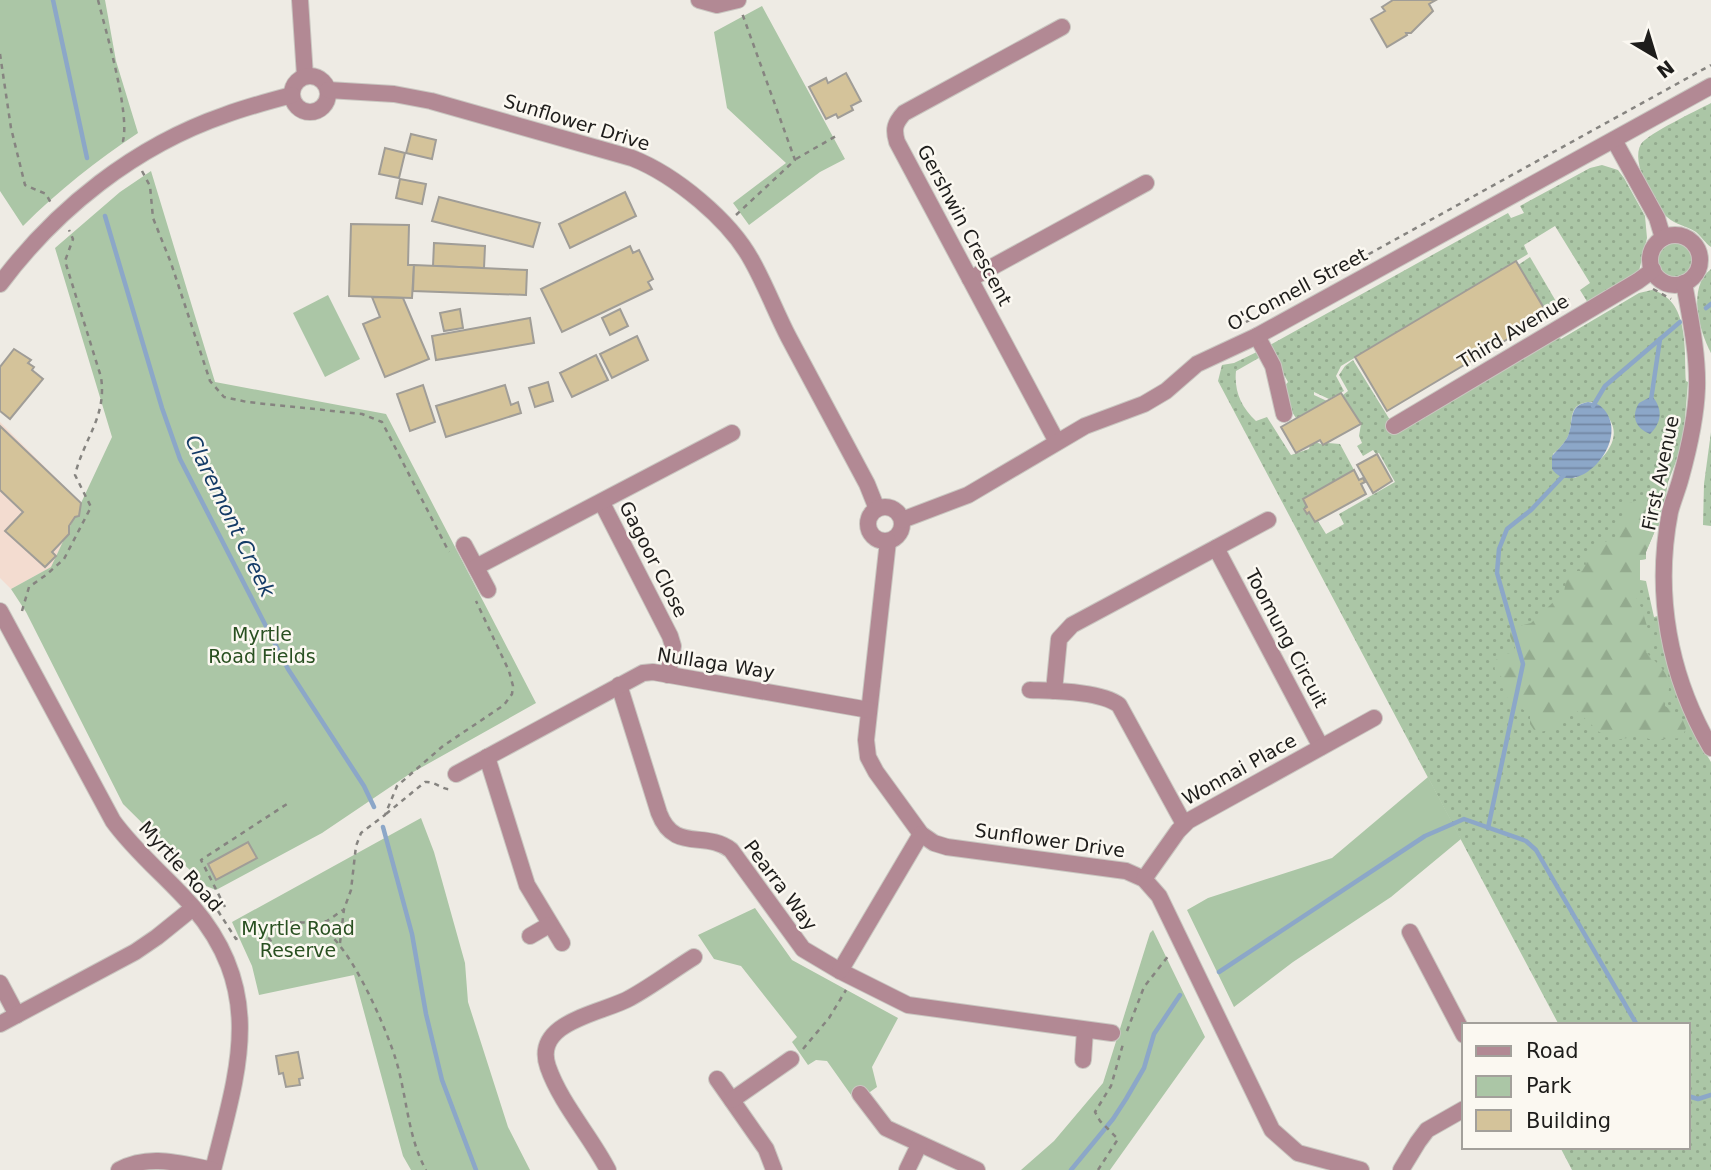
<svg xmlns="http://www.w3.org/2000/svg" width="1711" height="1170" viewBox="0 0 1711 1170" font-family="'DejaVu Sans',sans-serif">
	<defs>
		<pattern id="grass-dots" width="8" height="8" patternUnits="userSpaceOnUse" patternTransform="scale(1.75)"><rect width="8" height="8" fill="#abc6a6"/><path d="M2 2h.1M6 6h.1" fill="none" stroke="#93aa8e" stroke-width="1.8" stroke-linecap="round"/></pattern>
		<pattern id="forest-firs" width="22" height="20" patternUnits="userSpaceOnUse" patternTransform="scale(1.75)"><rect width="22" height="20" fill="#abc6a6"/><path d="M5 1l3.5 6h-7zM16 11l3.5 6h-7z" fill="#93aa8e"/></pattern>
		<pattern id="water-rules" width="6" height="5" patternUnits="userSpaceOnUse" patternTransform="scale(1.75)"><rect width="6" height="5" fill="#8ca7c8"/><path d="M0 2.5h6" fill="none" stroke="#7287a2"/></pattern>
	</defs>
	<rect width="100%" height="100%" fill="#eeebe4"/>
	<path fill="#f3dcd0" d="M0,422L81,503L51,567L11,589L0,578Z"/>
	<g fill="url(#grass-dots)" fill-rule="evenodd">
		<path d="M1711,103V247C1705,243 1702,237 1696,232C1687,226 1676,225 1667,217C1654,205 1630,162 1641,144C1649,133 1696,111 1711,103Z"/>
		<path d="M1602,165L1618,170L1624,178L1645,216L1647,238L1639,271L1588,303L1580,290L1590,283L1555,226L1524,245L1528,254L1341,366L1336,376L1344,391L1329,399L1314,392V395L1327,401L1296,418L1284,400L1283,388L1288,382C1282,371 1274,359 1268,346L1508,213L1511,218L1524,213L1520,206L1590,168Z"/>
		<circle cx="1675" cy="260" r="19"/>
		<path d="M1530,257L1557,303L1545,311L1518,265Z"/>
		<path d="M1711,269V353C1699,331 1687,287 1711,269Z"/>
		<path d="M1652,290C1690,300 1684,350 1686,381L1688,382L1684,430L1679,454L1668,482L1661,526H1657L1646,552V559L1640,560V580L1646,581L1654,617L1658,616C1664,670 1683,716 1711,762V1170H1572L1560,1147H1688V1025H1559L1218,381L1222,365L1234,363L1261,350L1264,355L1236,371C1234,391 1241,407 1256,421L1267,417L1291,455L1309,449L1310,445L1316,442L1323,445L1328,443L1340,444L1354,470L1303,499L1307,507L1304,509L1306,513L1309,512L1315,522L1318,521L1326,534L1344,524L1339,514L1395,482L1379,453L1376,454L1373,450L1363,456L1357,446L1362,443L1359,436L1361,424L1343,395L1348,391L1339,375L1345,366L1353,360L1398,433L1559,337L1561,339L1639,293ZM1592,402C1598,408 1608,414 1611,422C1623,445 1593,469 1575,478L1552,469L1553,454C1560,448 1568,440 1570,430C1573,414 1570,403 1592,402Z"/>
		<path d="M1711,432V526L1703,525L1704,484Z"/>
	</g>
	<path fill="url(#forest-firs)" d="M1638,500L1649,505L1657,526L1646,552V559L1640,560V581L1636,598L1642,609L1653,647L1646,652C1656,663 1669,671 1669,688C1669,694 1665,699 1665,706L1681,716L1686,728L1682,738L1652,740L1640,736L1615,740L1599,732L1576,710L1567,712L1558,728L1536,733L1530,724V714L1508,700L1504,688L1506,681L1495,671L1494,662L1502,654L1511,653L1515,648L1510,636L1511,628L1531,623L1564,592L1566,581L1574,571H1582L1586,564L1584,558L1595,547L1619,535L1618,526L1624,516L1621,509L1629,503Z"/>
	<g fill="#abc6a6">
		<path d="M0,0H105L116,61L138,133C96,161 59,190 23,226L0,191Z"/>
		<path d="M762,6L845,159L820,172L749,225L733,203L786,163L727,108L714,32Z"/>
		<path d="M151,171L215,382L386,414L536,703L408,775L322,833L216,890L206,886L123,804L26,612L11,589L51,567L112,437L55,248L120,192Z"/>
		<path d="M328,295L360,359L325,377L293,313Z"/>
		<path d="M1428,777L1461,839L1391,897L1293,962L1234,1007L1187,910L1208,898L1332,858Z"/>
		<path d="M421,818L434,852L465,963L468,1002L508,1127L530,1170H411L403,1156L354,975L259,995L252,966L232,922Z"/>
		<path d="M755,908L792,960L898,1018L872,1067L877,1087L856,1102L827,1061L816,1060L808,1065L792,1042L797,1037L741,966L714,959L698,935Z"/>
		<path d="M1153,930L1205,1037L1110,1170H1021L1054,1141L1103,1083L1150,933Z"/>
	</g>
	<g fill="url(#water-rules)">
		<path d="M1652,396C1663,409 1662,422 1650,434C1635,428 1631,416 1639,403Z"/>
		<path d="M1588,402C1597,403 1601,405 1606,412C1629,446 1574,500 1552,469V456C1557,450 1563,445 1567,438C1575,423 1566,406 1588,402Z"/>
	</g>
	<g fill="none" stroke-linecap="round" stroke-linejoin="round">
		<g stroke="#8ca7c8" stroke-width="4.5">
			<path d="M53,0L87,158"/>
			<path d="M105,216L162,408L180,459L288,669L364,786L374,807"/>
			<path d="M1706,308L1711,304"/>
			<path d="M1651,400L1660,339"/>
			<path d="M1593,406L1605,386L1680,322"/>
			<path d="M383,827L412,934L426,1014L442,1080L476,1170"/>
			<path d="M1488,828L1523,664L1497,573L1499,549L1507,529L1531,510L1564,475"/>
			<path d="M1219,972L1425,836L1464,819L1526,841L1536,850L1637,1025"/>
			<path d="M1688,1096L1698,1099L1711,1095"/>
			<path d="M1071,1170L1113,1119L1126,1099L1144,1068L1154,1034L1180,995"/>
		</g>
	</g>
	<g fill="#d4c39a" stroke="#a09d97" stroke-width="2">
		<path d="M1393,0H1436L1429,4L1433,11L1411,33H1406L1407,35L1387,47L1371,19L1385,11L1382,7Z"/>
		<path d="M846,73L861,101L851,106L853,110L838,118L836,114L826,119L809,87L826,78L828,83Z"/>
		<path d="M411,134L436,140L432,159L406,153Z"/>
		<path d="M385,148L405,153L399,178L379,174Z"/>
		<path d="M400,179L426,184L422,204L396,198Z"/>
		<path d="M625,192L636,216L570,248L559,224Z"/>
		<path d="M439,197L540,223L533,247L432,221Z"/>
		<path d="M351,224L409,225L408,265H414L412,298L349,296Z"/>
		<path d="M434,243L485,246L484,268L433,266Z"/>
		<path d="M630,246L633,253L639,250L653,279L648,282L652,289L562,332L541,289Z"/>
		<path d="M1516,261L1548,315L1387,411L1355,357Z"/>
		<path d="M414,265L527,270L526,295L413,291Z"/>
		<path d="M372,297L403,298L429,359L385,377L363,324L380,317Z"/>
		<path d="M460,309L463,328L444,331L440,313Z"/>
		<path d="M620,309L628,326L610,335L602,318Z"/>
		<path d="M530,318L534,343L436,360L432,336Z"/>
		<path d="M637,336L648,360L612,378L600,354Z"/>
		<path d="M14,349L31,360L28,363L34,367L32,370L43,379L10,419L0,411V367Z"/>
		<path d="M596,355L608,380L572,397L560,373Z"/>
		<path d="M548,382L553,401L535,407L529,388Z"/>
		<path d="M423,385L435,422L410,431L397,394Z"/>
		<path d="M505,385L511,405L518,402L521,413L446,437L436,406Z"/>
		<path d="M1341,393L1361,424L1323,445L1320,440L1296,453L1281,427Z"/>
		<path d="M0,426L81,503L79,516L75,517L69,526V534L52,552L56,556L45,567L5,531L23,512L0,490Z"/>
		<path d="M1377,454L1392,481L1373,493L1357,465Z"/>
		<path d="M1354,470L1359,480L1363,478L1365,482L1361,484L1366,494L1315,522L1309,512L1307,514L1304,509L1307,507L1303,499Z"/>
		<path d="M248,842L257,858L216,880L208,864Z"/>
		<path d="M298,1052L303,1078L299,1079L300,1085L286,1087L283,1073L279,1074L276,1056Z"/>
	</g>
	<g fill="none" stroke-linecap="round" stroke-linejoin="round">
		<g stroke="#c9c6c0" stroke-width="18">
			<g id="minor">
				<path d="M300,0L305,76"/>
				<path d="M699,0L717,5L738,0"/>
				<circle cx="310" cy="94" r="18"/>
				<path d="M328,90L394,94L431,101L632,158C675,175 730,220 752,261C766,286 776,313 789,338C815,387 841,435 867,484L877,509"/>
				<path d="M1614,140L1657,218L1663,238"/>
				<circle cx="1675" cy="260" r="25"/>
				<path d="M970,279L1146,183"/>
				<path d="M1684,283C1690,317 1698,353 1697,388C1696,418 1689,448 1681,477C1678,489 1673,500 1670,512C1654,594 1669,676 1711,748"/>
				<path d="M0,284C56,209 135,146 225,115C247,107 269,101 292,95"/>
				<path d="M1257,336L1273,366L1284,414"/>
				<path d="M1394,426L1638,281L1653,270"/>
				<path d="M1057,442L897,142C893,129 895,123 904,113L1062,27"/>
				<path d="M602,503L670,636L673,646L668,675"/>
				<circle cx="885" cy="524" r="17"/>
				<path d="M902,520L968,495L1085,426L1144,404L1166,391L1197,364L1257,336L1711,86"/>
				<path d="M888,541L866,740L868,757L876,772L921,834L934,843L947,847L1126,871L1144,879L1159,896L1272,1130L1298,1153L1361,1170"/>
				<path d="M464,545L488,590"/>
				<path d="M1216,548L1321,747"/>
				<path d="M476,567L732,433"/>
				<path d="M0,611L113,821C136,853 167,877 193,907C267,994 237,1073 213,1170"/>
				<path d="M619,685L659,813C674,853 705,830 731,850L803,949L840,971L908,1005L1112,1033"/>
				<path d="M1030,690C1053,691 1101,691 1119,705L1184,824"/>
				<path d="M1054,691L1059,639L1072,625L1268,520"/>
				<path d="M487,757L527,885L562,943"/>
				<path d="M456,774L643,673L653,672L869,710"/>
				<path d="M1144,879L1178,831L1188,821L1374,718"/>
				<path d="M1410,932L1464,1035"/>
				<path d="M530,936L549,925"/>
				<path d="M840,971L921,834"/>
				<path d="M0,983L17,1015"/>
				<path d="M0,1024L135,952L157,937L193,908"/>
				<path d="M1083,1060L1085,1030"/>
				<path d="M717,1079L766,1149L774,1170"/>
				<path d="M860,1094L886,1128L977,1170"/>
				<path d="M732,1100L791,1059"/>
				<path d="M119,1170C150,1153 181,1164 213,1170"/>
				<path d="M608,1170C590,1135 561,1104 548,1067C532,1021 604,1013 630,998C652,986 673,970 694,957"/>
				<path d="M907,1170L919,1145"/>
				<path d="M1401,1170L1418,1142L1427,1130L1464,1109"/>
			</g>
		</g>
		<g stroke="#868480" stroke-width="2.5" stroke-dasharray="5 5" stroke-linecap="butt">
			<path d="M98,0C106,32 130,112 123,141L126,145"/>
			<path d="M0,54L11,128L25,185L46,194L52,205"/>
			<path d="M796,159L836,136"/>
			<path d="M142,171L150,186L153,218L171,263L210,381L224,397L247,402L362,414L382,422L449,552"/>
			<path d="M736,215L795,160L742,13"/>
			<path d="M1653,289L1671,299"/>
			<path d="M1548,316L1546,312L1569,299"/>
			<path d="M1246,322L1711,65"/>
			<path d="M22,611L29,587L46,575L64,559L91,507L75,475C84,438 107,417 101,377L65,261L73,239L69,230"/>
			<path d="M386,814L425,782C436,781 442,791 453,789"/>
			<path d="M225,907L201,860L290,802"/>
			<path d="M218,911L236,939C259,927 287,918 313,924C346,932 385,1026 395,1057C407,1094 407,1136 426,1170"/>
			<path d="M315,924L327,921L343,910"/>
			<path d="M263,929L276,949"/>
			<path d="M340,943L344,909L351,890L356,846L361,833L385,815L397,786L443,746L504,705L512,694L513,686L509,671L476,601"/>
			<path d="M1127,1031L1144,987L1169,955"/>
			<path d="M803,1049L829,1018L846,990"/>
			<path d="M1098,1170L1118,1139L1100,1121L1095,1112L1111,1086L1123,1044"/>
		</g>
		<use href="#minor" stroke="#b28994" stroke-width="16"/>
	</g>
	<g text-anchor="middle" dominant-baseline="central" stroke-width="5" stroke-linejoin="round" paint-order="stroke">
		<g font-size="19" fill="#1e1d1b" stroke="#fbf8f1">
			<text transform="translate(577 122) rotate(17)">Sunflower Drive</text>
			<text transform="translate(965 225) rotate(62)">Gershwin Crescent</text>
			<text transform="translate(1297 289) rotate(-28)">O'Connell Street</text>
			<text transform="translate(1513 331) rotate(-31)">Third Avenue</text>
			<text transform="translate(1660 473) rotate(-78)">First Avenue</text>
			<text transform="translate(654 559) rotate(63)">Gagoor Close</text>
			<text transform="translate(1287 638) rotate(62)">Toomung Circuit</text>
			<text transform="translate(716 663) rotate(9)">Nullaga Way</text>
			<text transform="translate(1239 769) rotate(-29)">Wonnai Place</text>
			<text transform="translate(1050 840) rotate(8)">Sunflower Drive</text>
			<text transform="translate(181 866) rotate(48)">Myrtle Road</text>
			<text transform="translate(781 885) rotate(53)">Pearra Way</text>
		</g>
		<g font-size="19" fill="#295021" stroke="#fbf8f1">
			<text x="262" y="634">Myrtle<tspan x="262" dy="22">Road Fields</tspan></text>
			<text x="298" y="928">Myrtle Road<tspan x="298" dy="22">Reserve</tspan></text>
		</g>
		<g font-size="21" font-style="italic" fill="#153c67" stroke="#fbf8f1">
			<text transform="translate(230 516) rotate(64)">Claremont Creek</text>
		</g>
	</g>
	<rect x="1462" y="1023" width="228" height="126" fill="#fbf8f1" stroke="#a3a09b" stroke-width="2"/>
	<rect x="1476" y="1046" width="35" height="10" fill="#b28994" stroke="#a3a09b" stroke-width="2"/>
	<text x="1526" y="1058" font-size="21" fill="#1e1d1b">Road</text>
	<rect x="1476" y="1076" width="35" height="21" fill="#abc6a6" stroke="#a3a09b" stroke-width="2"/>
	<text x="1526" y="1093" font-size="21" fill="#1e1d1b">Park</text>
	<rect x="1476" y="1110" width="35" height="21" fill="#d4c39a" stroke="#a3a09b" stroke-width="2"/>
	<text x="1526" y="1128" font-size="21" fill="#1e1d1b">Building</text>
	<g transform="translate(1655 56) rotate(142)" stroke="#fbf8f1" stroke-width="5" paint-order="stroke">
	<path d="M0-5L12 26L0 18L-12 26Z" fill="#1e1d1b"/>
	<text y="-10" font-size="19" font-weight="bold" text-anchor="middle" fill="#1e1d1b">N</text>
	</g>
</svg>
